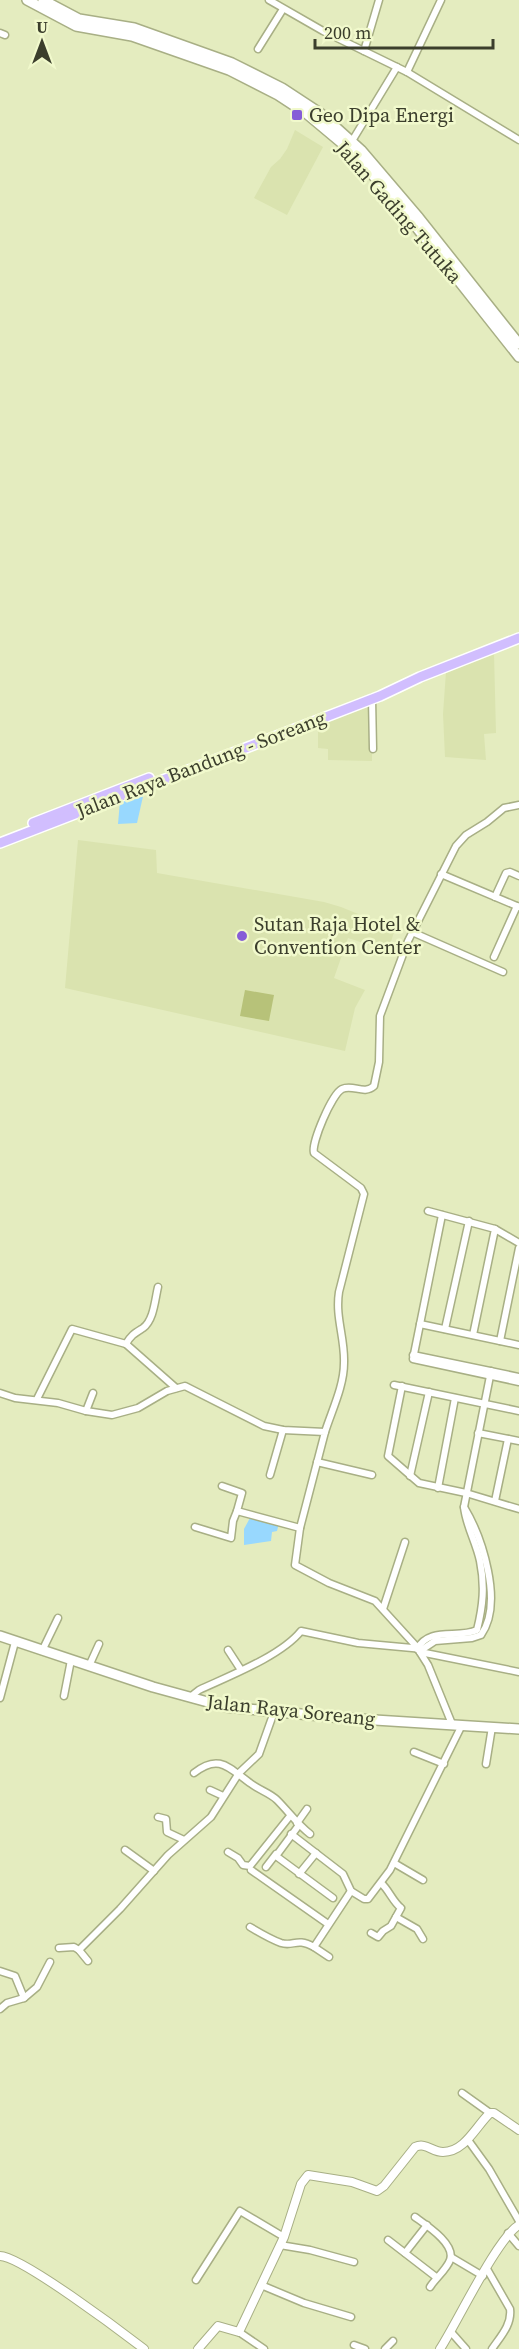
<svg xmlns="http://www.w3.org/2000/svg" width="519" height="2349" viewBox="0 0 519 2349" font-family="'Source Serif 4',serif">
	<rect width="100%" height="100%" fill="#e4ecbf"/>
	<g fill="#dae3af">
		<path d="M295,130L323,147L287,215L254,198L271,167L280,159L287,149Z"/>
		<path d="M494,653L496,733L484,734L486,760L445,757L443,714L446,672Z"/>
		<path d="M372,704V761L328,760V749L318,748V726Z"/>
		<path d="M78,840L156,850L157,873L324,902L341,907L395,929L388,951L348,938L334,978L365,990L355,1008L345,1051L65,988Z"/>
	</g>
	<path fill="#b7c279" d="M245,990L274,995L269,1021L240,1016Z"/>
	<g fill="#98d8fe">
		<path d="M144,792L137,823L118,824L120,801Z"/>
		<path d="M251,1516L279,1523L277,1531L272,1532L271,1541L244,1545V1529Z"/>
	</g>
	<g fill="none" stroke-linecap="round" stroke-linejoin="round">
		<g stroke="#a8af85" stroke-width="9">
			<g id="minor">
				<path d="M269,0L323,31L407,72L519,140"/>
				<path d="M0,33L5,35"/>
				<path d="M258,49L283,9"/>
				<path d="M364,51L379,0"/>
				<path d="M407,72L441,0"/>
				<path d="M352,141L397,67"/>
				<path d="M372,698L373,749"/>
				<path d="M441,874L519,907"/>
				<path d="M495,897L506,873L510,872L519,876"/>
				<path d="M412,932L503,972"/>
				<path d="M494,957L517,906"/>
				<path d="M428,1211L495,1229L473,1335"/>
				<path d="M442,1215L413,1359L519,1382"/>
				<path d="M495,1229L519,1243"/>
				<path d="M158,1287C155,1299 154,1320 143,1328C135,1333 131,1335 126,1344L176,1388"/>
				<path d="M420,1324L519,1345"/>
				<path d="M445,1329L469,1221"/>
				<path d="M500,1341L519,1248"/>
				<path d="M413,1355L519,1377"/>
				<path d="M394,1385L519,1411"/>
				<path d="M402,1386L388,1456L419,1483L466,1493L519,1509"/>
				<path d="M0,1393L15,1398L58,1403L86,1411L112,1415L138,1408L167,1391L185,1386L264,1426L283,1430L325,1432L300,1528L295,1565L329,1583L375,1601L416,1646L428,1665L452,1724"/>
				<path d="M37,1399L72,1329L126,1344"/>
				<path d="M86,1411L93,1393"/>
				<path d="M325,1432C332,1410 344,1386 344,1363C345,1338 335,1317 339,1292L364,1194L361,1188L314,1153C311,1143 332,1094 342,1089C353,1084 364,1095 374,1086L379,1062L380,1016L408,941L456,846L466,835L487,822L504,808L519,805"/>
				<path d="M478,1433L519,1441"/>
				<path d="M317,1462L372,1475"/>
				<path d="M270,1475L283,1430"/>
				<path d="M410,1476L429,1392"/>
				<path d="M222,1486L242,1493L237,1511L300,1528"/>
				<path d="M438,1488L455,1398"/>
				<path d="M495,1501L508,1439"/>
				<path d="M195,1527L231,1538L233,1521L237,1511"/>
				<path d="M383,1609L405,1542"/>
				<path d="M417,1649C430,1626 457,1639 477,1630C483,1606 485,1586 480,1561C476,1542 466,1526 464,1507L491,1371"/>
				<path d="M228,1650L241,1670"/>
				<path d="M42,1651L58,1618"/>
				<path d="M420,1652L519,1672"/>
				<path d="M89,1666L99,1644"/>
				<path d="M64,1696L71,1660"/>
				<path d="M190,1697L199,1690C229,1676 281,1656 301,1631L358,1643L423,1649L435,1641L472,1638L481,1635C504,1603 482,1537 464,1507"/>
				<path d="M0,1698L15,1642"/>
				<path d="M414,1752L444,1764"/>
				<path d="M486,1764L492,1727"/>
				<path d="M194,1773C219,1753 229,1768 250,1783C259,1790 270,1793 277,1800C289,1812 297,1824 310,1834"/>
				<path d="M210,1790L223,1796"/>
				<path d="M158,1817L166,1819L167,1832L184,1840"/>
				<path d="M297,1823L307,1809"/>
				<path d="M299,1825L276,1856L333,1898"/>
				<path d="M291,1834L343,1874L351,1891L364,1899H368L390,1870L462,1725"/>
				<path d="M125,1850L154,1871"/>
				<path d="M228,1852L238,1858L243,1865L250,1866L290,1816"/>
				<path d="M394,1863L423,1880"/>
				<path d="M266,1867L276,1854"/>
				<path d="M251,1870L328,1924"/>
				<path d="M299,1874L316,1853"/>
				<path d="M396,1917L417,1929L423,1939"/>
				<path d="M250,1927C260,1933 270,1939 281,1943C294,1947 296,1937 314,1947L351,1891"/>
				<path d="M371,1933L378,1937L383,1931L391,1926L401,1908C393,1902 389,1890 381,1883"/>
				<path d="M314,1947L329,1957"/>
				<path d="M59,1948L74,1947L79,1950"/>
				<path d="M88,1961L79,1950L120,1909L168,1855L211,1817L239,1773L259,1754L274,1712"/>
				<path d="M0,1971L15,1976L24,1998L7,2003L0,2009"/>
				<path d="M24,1998L37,1987L50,1962"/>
				<path d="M462,2093L490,2113"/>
				<path d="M468,2140L489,2169L519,2221"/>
				<path d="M415,2217C426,2225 456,2244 450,2260C447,2269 435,2279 430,2287"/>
				<path d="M508,2233L519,2246"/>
				<path d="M388,2240L436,2277"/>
				<path d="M280,2245L310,2250L354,2262"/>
				<path d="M405,2253L427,2225"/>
				<path d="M451,2257L483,2276"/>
				<path d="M487,2269L510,2309C512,2325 500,2337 492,2349"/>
				<path d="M196,2280L240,2211L284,2237"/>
				<path d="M261,2285L304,2303L351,2317"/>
				<path d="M239,2332L264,2349"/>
				<path d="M451,2332L466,2349"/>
				<path d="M354,2345L365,2349"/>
				<path d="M385,2349L393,2341"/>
			</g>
		</g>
		<g stroke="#a8af85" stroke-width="10">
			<g id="tertiary">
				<path d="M0,2256C21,2256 122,2332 144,2349"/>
				<path d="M198,2349L218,2326L239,2332L284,2237L301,2184L308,2175L352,2182L377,2191L384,2186L415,2147C426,2142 432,2152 443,2152C465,2152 476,2126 490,2113H494L519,2130"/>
				<path d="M440,2349C457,2323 497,2238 519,2225"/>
			</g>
		</g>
		<g stroke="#a8af85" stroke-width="12">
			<g id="secondary">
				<path d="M27,0L76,26L132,36L229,70L278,95L307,114L356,155L413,223L519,357"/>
				<path d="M43,0L79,19L134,28L232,63L282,88L320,113L361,150L419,218L519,344"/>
				<path d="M0,1636L153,1687L226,1707L343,1718L519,1729"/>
			</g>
		</g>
		<g stroke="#fff" stroke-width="12">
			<g id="primary">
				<path d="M33,823L149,778"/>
				<path d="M0,843L380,696L420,677L519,638"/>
			</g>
		</g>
		<use href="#minor" stroke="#fff" stroke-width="6"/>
		<use href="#tertiary" stroke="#fff" stroke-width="8"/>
		<use href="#secondary" stroke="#fff" stroke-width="9"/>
		<use href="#primary" stroke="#d1befe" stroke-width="9"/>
	</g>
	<g fill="#865dd7" stroke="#f1f9cc" stroke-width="2">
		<rect x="291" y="109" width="12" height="12" rx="3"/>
		<circle cx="242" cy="936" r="6"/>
	</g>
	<g text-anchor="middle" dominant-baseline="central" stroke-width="5" stroke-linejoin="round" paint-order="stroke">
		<g font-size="20" fill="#3b3e2c" stroke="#f1f9cc" text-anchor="start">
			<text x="309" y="115">Geo Dipa Energi</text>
			<text x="254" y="924">Sutan Raja Hotel &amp;<tspan x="254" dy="23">Convention Center</tspan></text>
		</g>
		<g font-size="20" fill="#3b3e2c" stroke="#f1f9cc">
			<text transform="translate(399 212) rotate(49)">Jalan Gading Tutuka</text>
			<text transform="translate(201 764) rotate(-21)">Jalan Raya Bandung - Soreang</text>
			<text transform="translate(291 1710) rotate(6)">Jalan Raya Soreang</text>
		</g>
	</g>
	<g transform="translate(42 42)" stroke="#f1f9cc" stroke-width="4.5" paint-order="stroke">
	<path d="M0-4.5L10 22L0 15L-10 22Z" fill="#3b3e2c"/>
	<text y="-9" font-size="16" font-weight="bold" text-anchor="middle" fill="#3b3e2c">U</text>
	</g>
	<path d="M315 39v9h178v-9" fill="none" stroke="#3b3e2c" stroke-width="3"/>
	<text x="324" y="39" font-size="18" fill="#3b3e2c" stroke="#f1f9cc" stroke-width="4.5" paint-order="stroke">200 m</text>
</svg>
